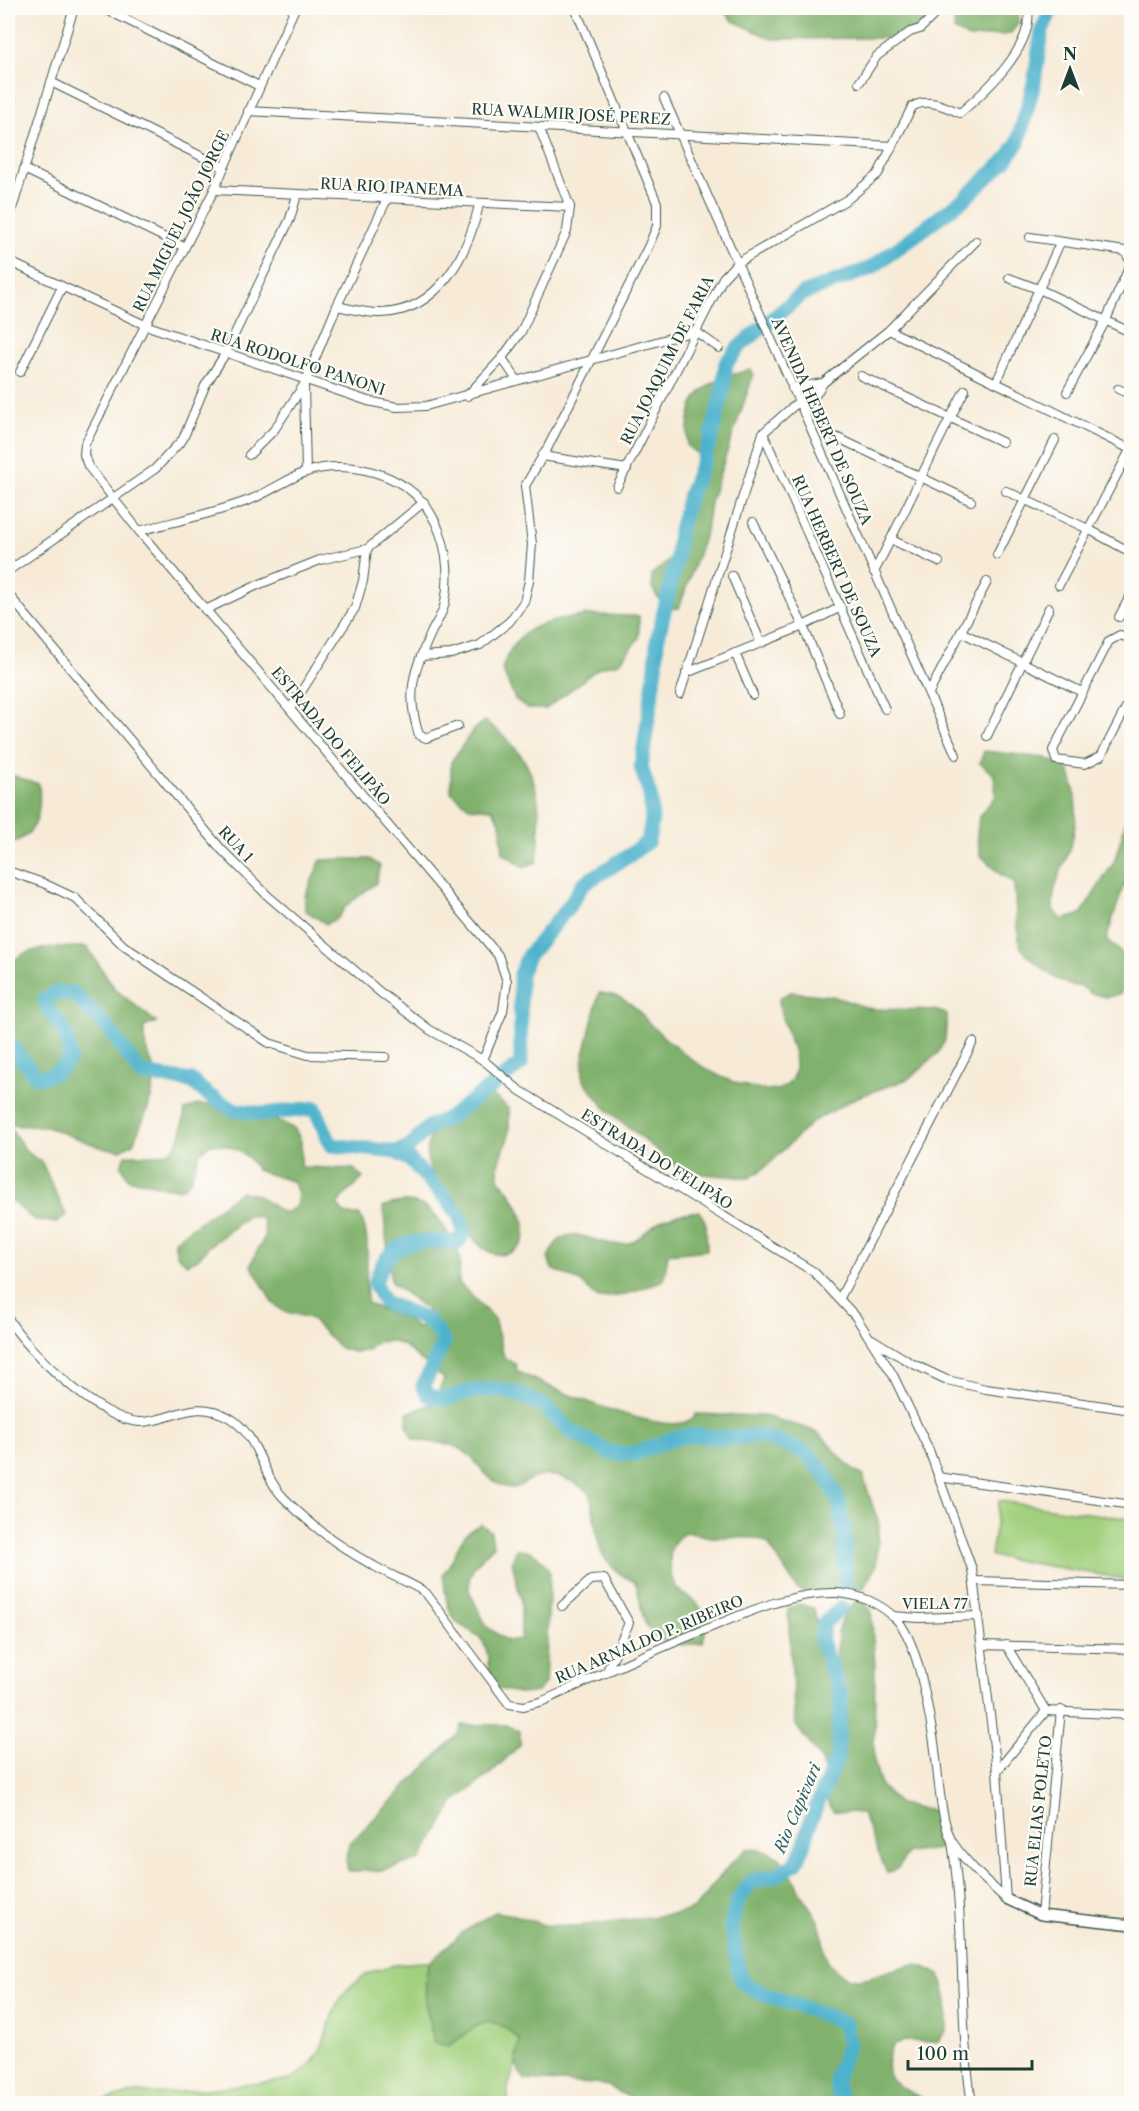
<svg xmlns="http://www.w3.org/2000/svg" width="1139" height="2111" viewBox="0 0 1139 2111" font-family="'Libre Caslon Text',serif">
	<rect width="100%" height="100%" fill="#fdfcf7"/>
	<filter id="ink" filterUnits="userSpaceOnUse"><feTurbulence type="fractalNoise" baseFrequency=".0167" numOctaves="2"/><feDisplacementMap in="SourceGraphic" scale="12" xChannelSelector="R" yChannelSelector="G"/><feConvolveMatrix kernelMatrix="1 2 1 2 8 2 1 2 1" color-interpolation-filters="sRGB"/></filter>
	<filter id="wash" filterUnits="userSpaceOnUse"><feTurbulence type="fractalNoise" baseFrequency=".008" numOctaves="4" result="noise"/><feDisplacementMap in="SourceGraphic" scale="24" xChannelSelector="R" yChannelSelector="G"/><feGaussianBlur stdDeviation="1.35" result="paint"/><feColorMatrix in="noise" values="0 0 0 0 0 0 0 0 0 0 0 0 0 0 0 0 0 1.4 0 .05"/><feComposite in="paint" operator="in"/></filter>
	<g filter="url(#wash)">
		<rect width="100%" height="100%" fill="#f7ebd8"/>
		<g fill="#a2d07e" stroke="#608659" stroke-width="1.5">
			<path d="M999,1501L1131,1519V1580L991,1556Z"/>
			<path d="M430,1962C420,1985 430,2006 430,2030L462,2037C485,2015 498,2018 521,2041C517,2050 517,2056 515,2065C512,2082 505,2083 509,2103L93,2104L129,2093H168L289,2080C318,2064 322,2049 331,2019C346,1972 387,1962 430,1962Z"/>
		</g>
		<g fill="#81b26d" stroke="#507850" stroke-width="1.5">
			<path d="M721,8H925L922,28L897,37L884,38L772,39L733,21Z"/>
			<path d="M959,8H1020L1018,24L1010,34L969,38L954,30L955,16Z"/>
			<path d="M751,369L753,376L710,502L706,531L679,608L665,609L652,588V574L672,558L682,521L696,498L699,455L687,446C688,390 702,384 751,369Z"/>
			<path d="M588,615L639,616V638L619,663L600,667L546,709H528L515,699L502,669C517,623 545,622 588,615Z"/>
			<path d="M485,721C539,758 544,800 537,862L524,867L503,853L500,822L492,809L469,807L451,792V762L473,730Z"/>
			<path d="M984,751L1045,758L1068,768C1079,794 1078,824 1069,851C1060,877 1053,881 1053,910L1063,920L1081,914L1114,862L1127,818L1131,816V894L1124,884L1106,940C1128,954 1135,973 1120,994L1106,997L1090,993L1081,986H1072L1055,978L1031,959L1021,948L1017,929L1014,882L1001,875L980,855L977,834L979,816L996,796L994,775L980,763Z"/>
			<path d="M8,774L39,784C41,812 39,836 8,844Z"/>
			<path d="M341,859H370L380,866L376,883L346,906L338,918L326,924L305,910V896L321,860Z"/>
			<path d="M87,947L115,989L156,1022L144,1027V1040L156,1076L148,1109L133,1143L121,1150L103,1148L47,1127L8,1125L27,1152L42,1163L66,1215L56,1223L33,1219L8,1198V971C15,944 65,947 87,947Z"/>
			<path d="M791,992L832,996L871,1009L934,1010L947,1014L945,1040L938,1053L918,1071L908,1079L855,1098L812,1122L766,1167L749,1178L692,1173L679,1168L606,1109L583,1079V1059L599,993C611,994 619,996 629,1003C639,1009 646,1021 655,1029C687,1059 722,1085 766,1090C780,1092 793,1085 795,1069C797,1046 779,1024 779,998Z"/>
			<path d="M485,1088L509,1109C509,1118 510,1128 508,1137C505,1150 494,1165 500,1180C502,1184 507,1187 509,1191C518,1205 538,1238 514,1251C482,1268 462,1221 450,1201C440,1183 422,1167 428,1144C439,1103 472,1129 485,1088Z"/>
			<path d="M197,1105L245,1106L295,1129L301,1141V1167L354,1169L363,1178C354,1188 344,1193 337,1205L346,1215H360C374,1241 362,1276 368,1304L406,1319L417,1328L428,1323L427,1310L391,1282L383,1207C418,1193 437,1210 452,1242C454,1246 458,1250 459,1254C461,1262 459,1274 459,1283L494,1319L504,1357L516,1365L517,1371C549,1388 648,1429 682,1423C686,1422 691,1419 695,1417V1414L765,1416L809,1429L821,1435L848,1465L863,1476L879,1525L876,1566L863,1589L810,1594L797,1589L768,1543L757,1538L711,1537L685,1532C675,1540 670,1546 670,1559C669,1603 694,1588 704,1615C708,1624 705,1633 703,1642C680,1648 652,1646 644,1619C640,1607 640,1594 635,1582C589,1561 600,1534 590,1493C573,1480 552,1469 531,1479C521,1484 518,1490 506,1487C488,1482 479,1463 465,1452C450,1440 429,1445 412,1438L407,1426L408,1413L434,1403L444,1379L404,1346L392,1341L377,1342L368,1350L354,1352L340,1348L310,1318L283,1311L273,1303L251,1265C257,1244 271,1242 261,1217L248,1216L207,1248L198,1259L187,1264L177,1255L174,1241L240,1192C264,1193 265,1204 284,1213L295,1208L298,1195L294,1182L257,1170L249,1158L237,1150L226,1145L211,1144L200,1152L191,1179L183,1188C163,1191 150,1180 130,1180L121,1166L126,1155C172,1155 179,1158 185,1110Z"/>
			<path d="M700,1211L706,1224L707,1250L668,1254L664,1280L624,1295L598,1298L579,1281L552,1269L548,1258C565,1213 593,1249 626,1244C637,1243 649,1227 660,1221C672,1214 686,1213 700,1211Z"/>
			<path d="M481,1524L491,1532L493,1546L474,1567L469,1578V1591L487,1627L508,1641L521,1639V1600L512,1562L516,1549C533,1549 542,1557 550,1573L545,1683L537,1692L523,1694L496,1688C484,1669 491,1664 486,1648C481,1633 468,1632 458,1623C446,1613 445,1589 443,1574C460,1554 454,1537 481,1524Z"/>
			<path d="M860,1597L871,1610L875,1666L874,1761L881,1786L899,1804L935,1811C942,1825 945,1834 938,1849L908,1853L898,1868L887,1873L862,1813L833,1811L827,1800L823,1762L795,1724L788,1609L799,1604L814,1608C819,1630 816,1655 827,1675C841,1658 835,1653 838,1634C840,1618 849,1608 860,1597Z"/>
			<path d="M462,1725H508L520,1731V1745L490,1774L455,1801L420,1860L378,1871H348L346,1859L349,1844L458,1734Z"/>
			<path d="M747,1849C788,1850 787,1870 804,1899C809,1907 817,1916 820,1926C826,1946 819,1955 837,1971C859,1992 889,1965 915,1965C924,1965 932,1971 940,1975L947,2000V2030L937,2042L905,2041L892,2046C875,2085 907,2088 930,2103H639L608,2086L596,2084L525,2080C514,2066 514,2058 520,2041C487,2006 478,2027 447,2047L434,2042L425,2002L426,1973L431,1961L463,1932L495,1912L515,1915L544,1925L579,1926L680,1913L695,1908L730,1864Z"/>
		</g>
		<g fill="none" stroke-linecap="round" stroke-linejoin="round">
			<g stroke="#4db2cc" stroke-width="15">
				<path d="M8,1041L36,1077C52,1077 60,1071 70,1058C68,1046 68,1034 60,1024C51,1013 48,1015 45,999L56,993H73L111,1032L141,1074L192,1081L208,1095L234,1110L264,1114L315,1108L331,1145L396,1152L410,1160L448,1201L459,1215L464,1233L458,1242C418,1242 388,1235 375,1284L384,1302L429,1321L444,1342L423,1386L429,1396L445,1399L471,1391L497,1389L521,1395L545,1407L573,1433L612,1453L634,1454L675,1438L695,1435L722,1438L761,1436L807,1453L825,1474L839,1502L844,1534L845,1583"/>
				<path d="M396,1152L409,1147L430,1126L449,1118L521,1064L520,974L528,956L569,906L583,884L630,855L648,841L652,819L650,794L641,767L656,667L657,641L677,557L679,534L688,499L710,442L723,390L726,363L740,346L802,294L871,268L964,199L1005,161L1018,142L1034,83L1042,30L1052,8"/>
				<path d="M841,1608L824,1623L821,1641L841,1695L837,1758L811,1819L804,1846L796,1863L777,1875L752,1881L737,1901L731,1926L741,1982C774,2002 811,2007 845,2024L848,2044L836,2076L837,2091L844,2104"/>
			</g>
		</g>
	</g>
	<g filter="url(#ink)">
		<g fill="none" stroke-linecap="round" stroke-linejoin="round">
			<g stroke="#3f574d" stroke-width="10">
				<g id="minor">
					<path d="M103,8L259,86"/>
					<path d="M295,8L214,190L85,444L84,455L88,466L139,531L498,955L507,981L503,1011L483,1060"/>
					<path d="M51,82L223,167"/>
					<path d="M859,83L877,56L910,32L920,29L941,8"/>
					<path d="M664,98L956,755"/>
					<path d="M248,111L892,146"/>
					<path d="M24,169L184,247"/>
					<path d="M214,190L570,207"/>
					<path d="M8,222L74,8"/>
					<path d="M1030,237L1125,251L1131,263L1106,320L1067,392"/>
					<path d="M8,261L145,325L368,401L397,407L426,406L695,331L719,348"/>
					<path d="M1009,278L1041,290L1132,333"/>
					<path d="M337,306C351,309 368,314 382,313C439,311 468,254 479,205"/>
					<path d="M889,330L1132,450"/>
					<path d="M502,358L517,380"/>
					<path d="M20,372L62,287"/>
					<path d="M861,376L1002,442"/>
					<path d="M996,383L1060,243"/>
					<path d="M792,388L823,383"/>
					<path d="M1118,389L1132,395"/>
					<path d="M467,396L502,358L521,332L567,231L570,207L539,127"/>
					<path d="M804,413L823,383L889,330L976,241"/>
					<path d="M763,433L885,709"/>
					<path d="M836,437L971,501"/>
					<path d="M249,455L274,430L303,386"/>
					<path d="M542,456L627,469"/>
					<path d="M306,472L304,385L337,306L387,199"/>
					<path d="M617,487L723,278L737,263L848,199L878,174L912,107C927,97 946,107 960,113C987,90 1034,47 1028,8"/>
					<path d="M1006,491L1088,529L1132,553"/>
					<path d="M753,522L803,626L840,714"/>
					<path d="M139,531C176,521 217,513 252,499C271,491 287,479 306,472C348,458 408,474 431,514C446,539 451,572 445,602C444,611 437,622 432,631C414,670 405,692 419,735L426,738L458,726"/>
					<path d="M892,540L939,562"/>
					<path d="M997,555L1055,440"/>
					<path d="M8,571L155,469L183,439L205,386L225,354L290,219L297,195"/>
					<path d="M874,572C906,512 932,450 965,390"/>
					<path d="M732,576L761,643"/>
					<path d="M1059,585L1130,450"/>
					<path d="M8,594L221,849L268,896L381,993L430,1030L483,1060L519,1090L814,1272L856,1317L893,1375L929,1450L972,1569L997,1771L1006,1899"/>
					<path d="M205,610L260,584L320,560L367,549L424,502"/>
					<path d="M1119,617L1132,593"/>
					<path d="M961,632L1082,692"/>
					<path d="M1132,639L1120,635L1109,641L1053,750L1056,760L1085,764L1101,756L1132,696"/>
					<path d="M735,653L753,695"/>
					<path d="M422,656L451,654L480,645L509,622L524,602L529,581L532,544L525,486L548,447L649,245L657,226V203L575,8"/>
					<path d="M686,673L803,626L841,607"/>
					<path d="M929,693L987,582"/>
					<path d="M680,694L763,433L798,402"/>
					<path d="M290,709L355,608L363,581L367,549"/>
					<path d="M987,736L1049,608"/>
					<path d="M8,871L43,883L75,898L124,946L269,1043L308,1055L385,1057"/>
					<path d="M840,1298L973,1042"/>
					<path d="M8,1318C26,1350 103,1424 142,1422C175,1420 194,1397 230,1418C259,1436 261,1474 283,1497C309,1524 341,1548 374,1566C391,1576 410,1582 426,1593L509,1704L524,1706L543,1701C598,1676 653,1650 709,1628C748,1612 792,1592 836,1593C858,1594 881,1603 897,1620C918,1643 927,1704 933,1736C938,1763 939,1821 953,1843C967,1864 987,1882 1006,1899"/>
					<path d="M872,1339L911,1363L947,1380L986,1389L1132,1410"/>
					<path d="M938,1477L1132,1505"/>
					<path d="M974,1581L1132,1585"/>
					<path d="M562,1606L591,1580L604,1579L629,1623L606,1673"/>
					<path d="M892,1616L919,1618L979,1616"/>
					<path d="M982,1645L1132,1649"/>
					<path d="M1006,1645L1046,1711"/>
					<path d="M1046,1711L1132,1715"/>
					<path d="M997,1771L1046,1711"/>
					<path d="M952,1842C966,1929 958,2017 972,2104"/>
					<path d="M1041,1915L1061,1710"/>
					<path d="M1130,1925L1132,1902"/>
				</g>
			</g>
			<g stroke="#3f574d" stroke-width="12">
				<path id="tertiary" d="M1006,1899L1041,1915L1132,1925"/>
			</g>
			<use href="#minor" stroke="#fff" stroke-width="8"/>
			<use href="#tertiary" stroke="#fff" stroke-width="9"/>
		</g>
	</g>
	<g text-anchor="middle" dominant-baseline="central" stroke-width="4.5" stroke-linejoin="round" paint-order="stroke">
		<g font-size="15" fill="#1f3d34" stroke="#fdfcf7">
			<text transform="translate(571 114) rotate(3)">RUA WALMIR JOSÉ PEREZ</text>
			<text transform="translate(392 187) rotate(3)">RUA RIO IPANEMA</text>
			<text transform="translate(181 221) rotate(-64)">RUA MIGUEL JOÃO JORGE</text>
			<text transform="translate(667 360) rotate(-63)">RUA JOAQUIM DE FARIA</text>
			<text transform="translate(298 362) rotate(18)">RUA RODOLFO PANONI</text>
			<text transform="translate(822 421) rotate(66)">AVENIDA HEBERT DE SOUZA</text>
			<text transform="translate(837 566) rotate(66)">RUA HERBERT DE SOUZA</text>
			<text transform="translate(331 736) rotate(50)">ESTRADA DO FELIPÃO</text>
			<text transform="translate(236 844) rotate(47)">RUA 1</text>
			<text transform="translate(657 1159) rotate(32)">ESTRADA DO FELIPÃO</text>
			<text x="935" y="1603">VIELA 77</text>
			<text transform="translate(649 1639) rotate(-23)">RUA ARNALDO P. RIBEIRO</text>
			<text transform="translate(1038 1811) rotate(-84)">RUA ELIAS POLETO</text>
		</g>
		<g font-size="16" font-style="italic" fill="#2d6062" stroke="#fdfcf7">
			<text transform="translate(797 1808) rotate(-67)">Rio Capivari</text>
		</g>
	</g>
	<rect width="1139" height="2111" fill="none" stroke="#fdfcf7" stroke-width="30"/>
	<g transform="translate(1070 69)" stroke="#fdfcf7" stroke-width="4.5" paint-order="stroke">
	<path d="M0-4.5L10 22L0 15L-10 22Z" fill="#1f3d34"/>
	<text y="-9" font-size="16" font-weight="bold" text-anchor="middle" fill="#1f3d34">N</text>
	</g>
	<path d="M908 2060v9h124v-9" fill="none" stroke="#1f3d34" stroke-width="3"/>
	<text x="917" y="2060" font-size="18" fill="#1f3d34" stroke="#fdfcf7" stroke-width="4.5" paint-order="stroke">100 m</text>
</svg>
